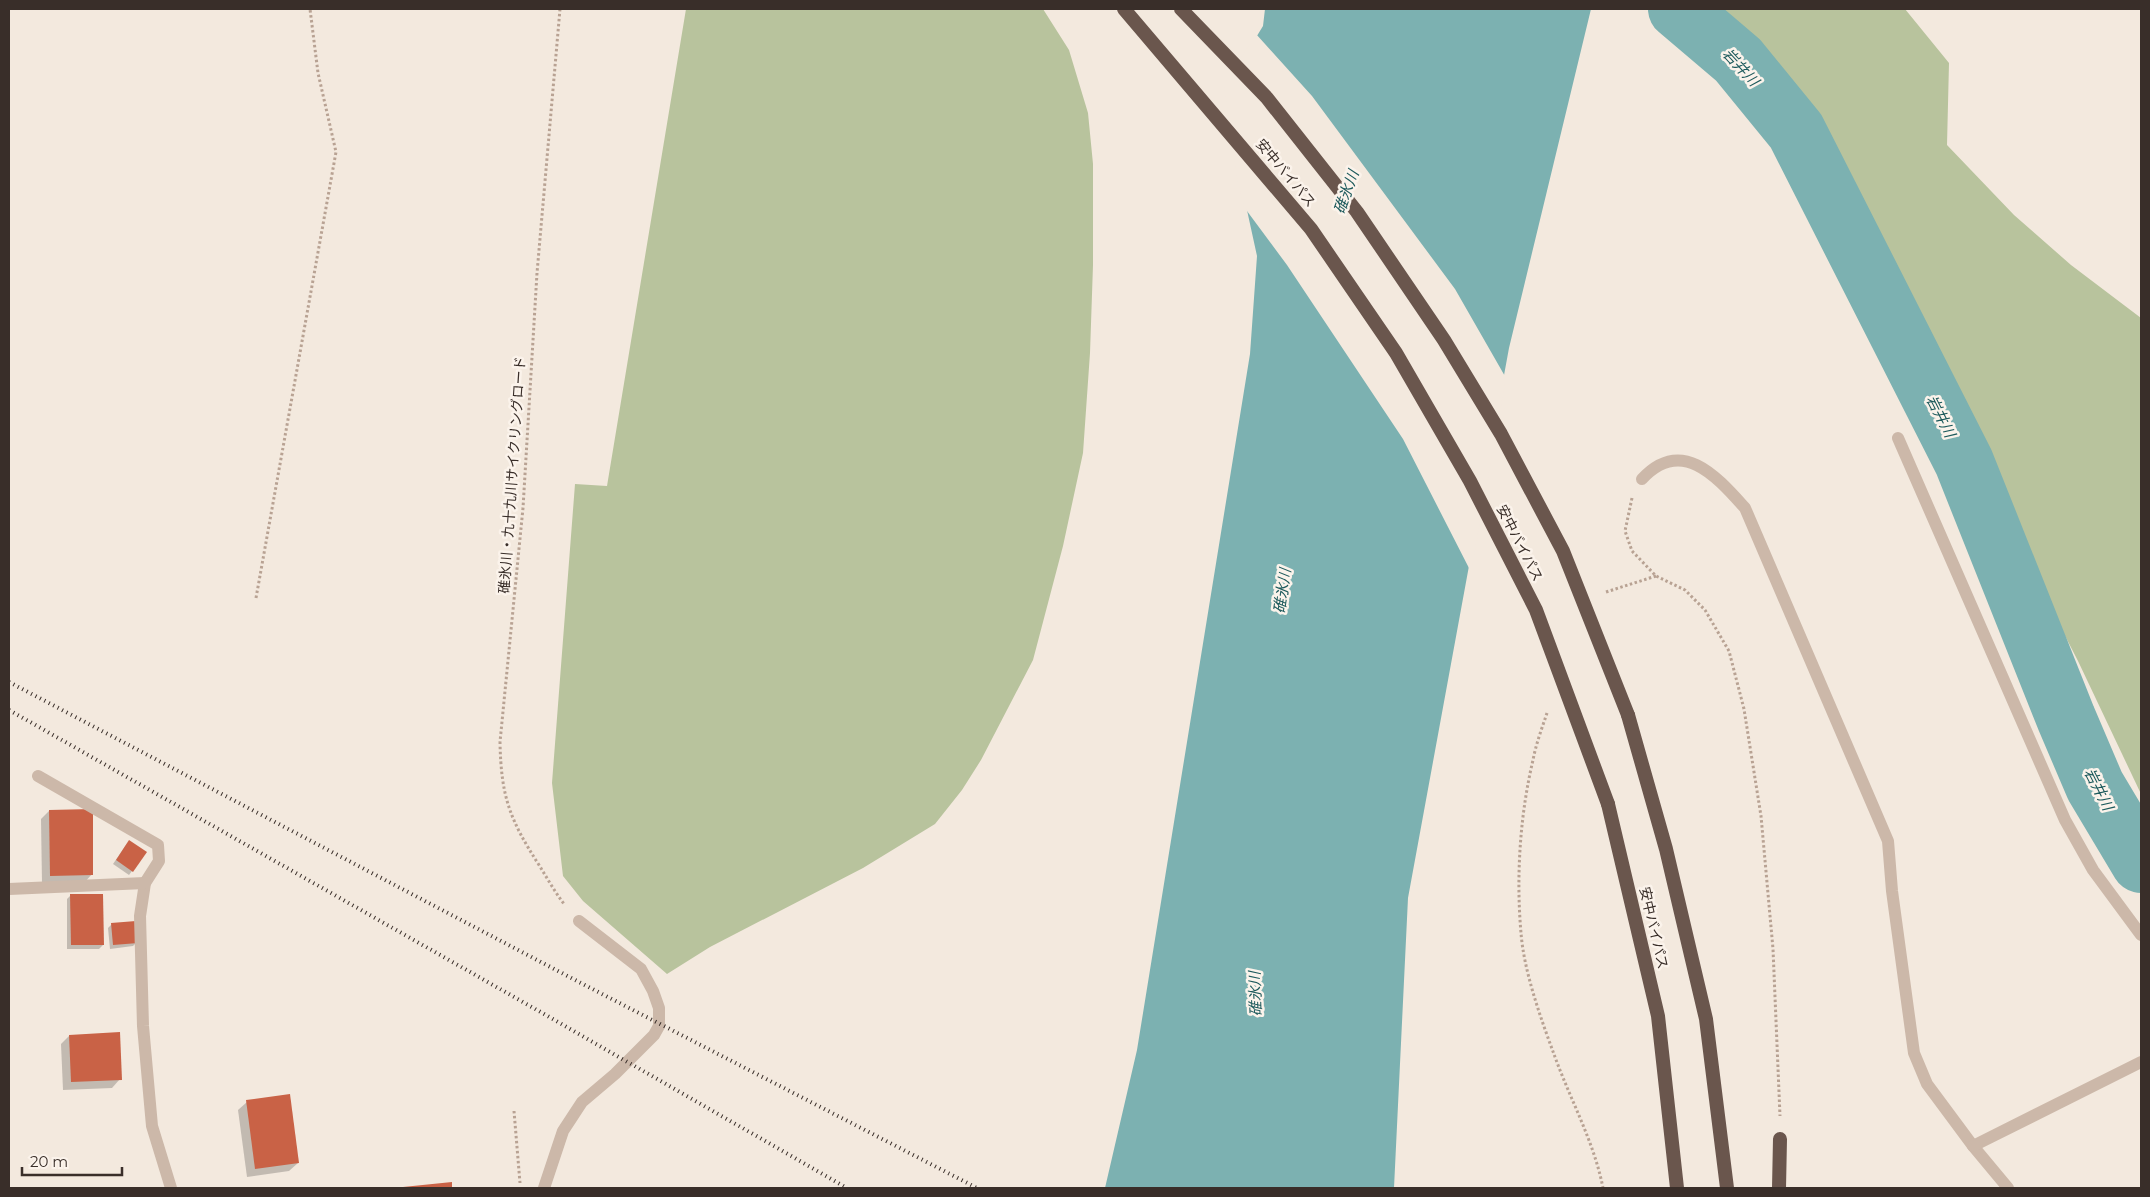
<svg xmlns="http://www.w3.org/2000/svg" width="2150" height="1197" viewBox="0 0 2150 1197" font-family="Montserrat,'Noto Sans JP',sans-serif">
	<rect width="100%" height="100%" fill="#f3e9de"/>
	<g fill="#b8c39d">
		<path d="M686,9H1043L1069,50L1088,113L1093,164V265L1090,353L1083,453L1063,546L1033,660L981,760L962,790L935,824L863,868L710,947L667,974L583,901L563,876L552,783L575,484L607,486Z"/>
		<path d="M1722,9H1905L1949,63L1947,145L2014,215L2071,265L2141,318V794L2078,661L1930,373L1831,155Z"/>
	</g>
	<path fill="#7cb1b1" d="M1265,9H1591L1509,348L1408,898L1394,1188H1105L1137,1050L1250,354L1257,256L1240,178L1227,85L1263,26Z"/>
	<path fill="#f3e9de" d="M1256,34L1312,96L1455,289L1506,378L1471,572L1403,439L1287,265L1244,207L1237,178L1224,85Z"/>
	<g fill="#0003">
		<path d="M49,811L92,874L84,883L42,884L41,819Z"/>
		<path d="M126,845L132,871L129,875L113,864Z"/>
		<path d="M71,895L103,945L99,949H67V899Z"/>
		<path d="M112,924L137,942L133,946L110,949L108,928Z"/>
		<path d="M69,1036L120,1079L112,1088L63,1090L61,1044Z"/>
		<path d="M247,1102L298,1163L289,1171L247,1177L238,1110Z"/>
	</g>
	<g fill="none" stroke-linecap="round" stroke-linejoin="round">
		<path stroke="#7cb1b1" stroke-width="60" d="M1678,9L1738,60L1796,131L1964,462L2066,718L2095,786L2141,863"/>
	</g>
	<g fill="#c96246">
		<path d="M93,809V875L50,876L49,810Z"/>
		<path d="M129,840L147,852L133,872L116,860Z"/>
		<path d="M70,894H103L104,945H71Z"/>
		<path d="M136,921L138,943L113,945L111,923Z"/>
		<path d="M120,1032L122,1080L71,1082L69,1035Z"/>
		<path d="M290,1094L299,1163L255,1169L246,1100Z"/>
		<path d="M452,1182V1188H403V1187Z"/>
	</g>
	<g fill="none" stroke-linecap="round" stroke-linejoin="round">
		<g stroke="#b8a293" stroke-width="3" stroke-dasharray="2.5 2.5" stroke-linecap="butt">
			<path d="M560,9L537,273L523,508L500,742C501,797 510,820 539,865C547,878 555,892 564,904"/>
			<path d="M1632,498L1625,531L1632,551L1656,576L1685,590L1705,610L1729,651L1744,709L1761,816L1773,949L1780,1116"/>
			<path d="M1606,592L1656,576"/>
			<path d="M256,598L336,152L318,73L310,9"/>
			<path d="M1547,713C1542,728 1536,744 1533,760C1520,815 1516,876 1521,933C1524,972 1541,1019 1555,1057C1571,1101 1594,1142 1603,1188"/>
			<path d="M514,1111L520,1183"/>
		</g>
		<path stroke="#ccb8a9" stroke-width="12" d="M544,1188L563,1131L582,1102L615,1074L654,1035L659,1026V1008L653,991L641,969L579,921"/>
		<g stroke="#ccb8a9" stroke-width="12">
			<path d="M1898,438L2065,820L2093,870L2141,935"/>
			<path d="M1642,479C1682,436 1717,477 1745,508L1888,841L1892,891L1914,1053L1927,1084L1973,1146L2008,1188"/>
			<path d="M38,776L158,845L159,861L145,883L140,916L143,1026L152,1126L171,1188"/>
			<path d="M9,889L145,883"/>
			<path d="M1973,1146L2141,1062"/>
		</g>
		<g stroke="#6a564d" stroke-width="14">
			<path d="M1628,715L1666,849L1706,1019L1727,1188"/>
			<path d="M1608,804L1658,1016L1677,1188"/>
			<path d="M1779,1188L1780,1139"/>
		</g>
		<g stroke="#392e29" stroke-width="4" stroke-dasharray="1 4" stroke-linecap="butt">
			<path d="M9,682L577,981L977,1188"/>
			<path d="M9,710L537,1010L847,1188"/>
		</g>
		<g stroke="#6a564d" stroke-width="14">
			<path d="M1124,9L1311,229L1396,353L1470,481L1536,610L1608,804"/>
			<path d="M1181,9L1267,98L1357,212L1444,340L1501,434L1563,551L1628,715"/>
		</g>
	</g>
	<g text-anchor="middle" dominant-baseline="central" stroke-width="5" stroke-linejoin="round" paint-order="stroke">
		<g font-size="14" fill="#392e29" stroke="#fbf3eb">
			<text transform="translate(1286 173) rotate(50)">安中バイパス</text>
			<text transform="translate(512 475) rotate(-86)">碓氷川・九十九川サイクリングロード</text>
			<text transform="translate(1520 543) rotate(63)">安中バイパス</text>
			<text transform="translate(1654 928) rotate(77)">安中バイパス</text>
		</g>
		<g font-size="15" font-style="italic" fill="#1d5a5c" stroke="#fbf3eb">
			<text transform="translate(1741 67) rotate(47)">岩井川</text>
			<text transform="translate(1346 192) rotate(-70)">碓氷川</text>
			<text transform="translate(1941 416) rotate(63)">岩井川</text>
			<text transform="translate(1282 591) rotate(-82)">碓氷川</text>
			<text transform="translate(2099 789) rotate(63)">岩井川</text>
			<text transform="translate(1255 994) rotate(-92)">碓氷川</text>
		</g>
	</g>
	<rect width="2150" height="1197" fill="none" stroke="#392e29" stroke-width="20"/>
	<path d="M22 1167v8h100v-8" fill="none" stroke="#392e29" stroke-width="2.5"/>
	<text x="30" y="1167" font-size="15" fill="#392e29" stroke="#fbf3eb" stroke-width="4" paint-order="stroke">20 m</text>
</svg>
